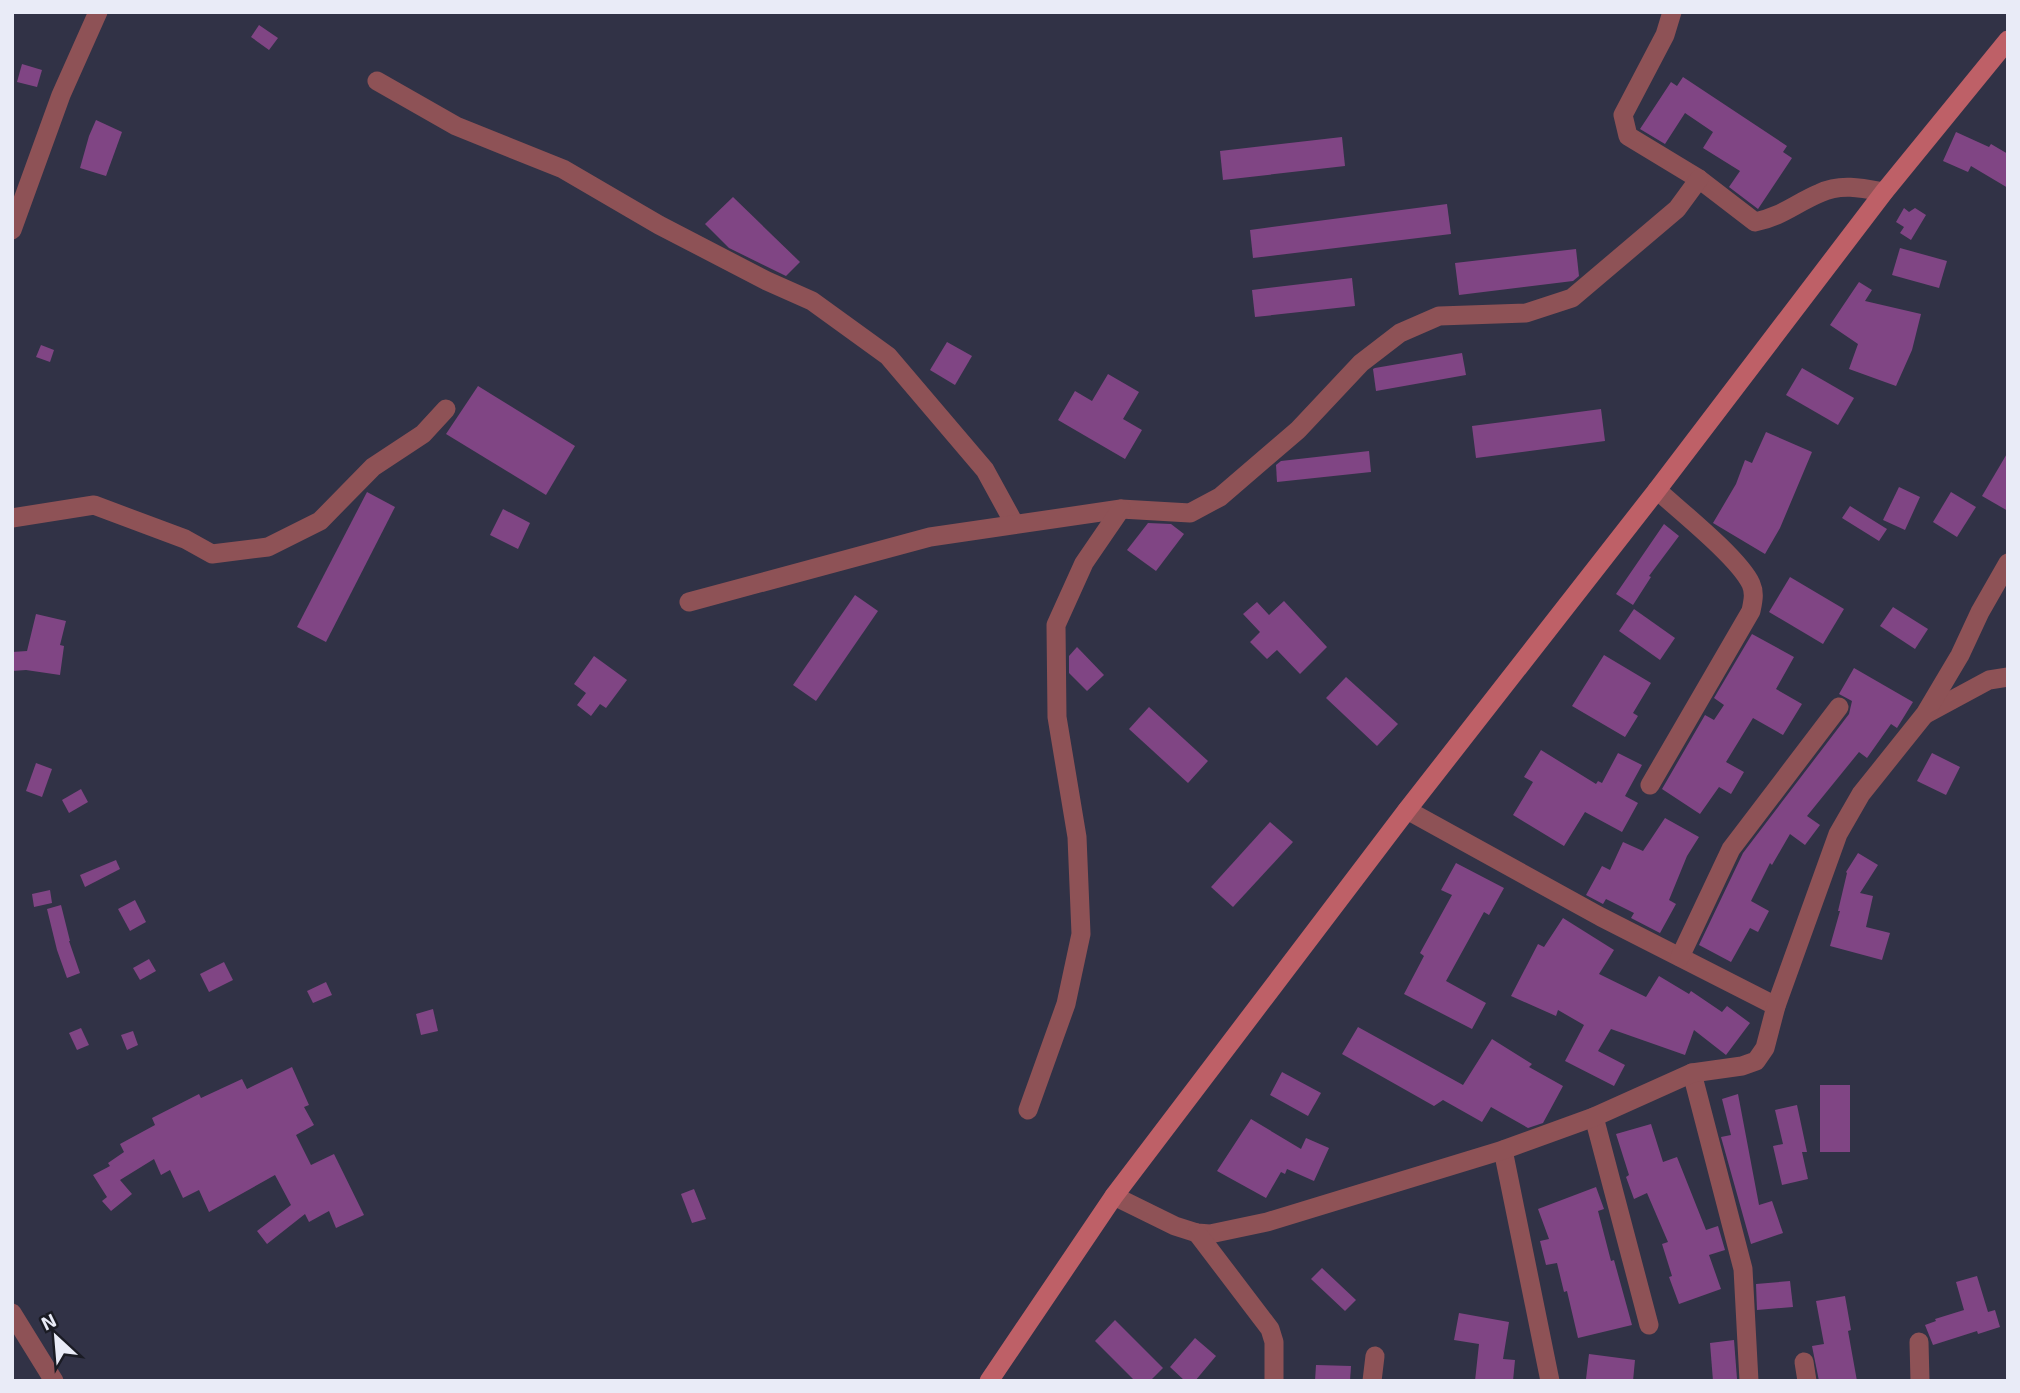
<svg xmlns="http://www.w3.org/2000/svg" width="2020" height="1393" viewBox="0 0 2020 1393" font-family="'Exo 2',sans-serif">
	<rect width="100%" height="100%" fill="#313246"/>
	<g fill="#804584">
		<path d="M259,25L278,38L269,50L251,37Z"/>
		<path d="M22,64L42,70L37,87L17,82Z"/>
		<path d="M1683,77L1787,146L1783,152L1792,158L1758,209L1729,187L1740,171L1703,148L1713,132L1685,113L1665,144L1640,129L1671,82L1677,86Z"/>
		<path d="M96,120L122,132L106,176L80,168L89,136Z"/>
		<path d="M1956,132L1989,147L1991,144L2008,154V188L1971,166L1968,172L1943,161Z"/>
		<path d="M1342,137L1345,166L1223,180L1220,151Z"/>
		<path d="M733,197L800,262L786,276L729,248L705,224Z"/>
		<path d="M1447,204L1451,234L1253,258L1250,230Z"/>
		<path d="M1904,208L1909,212L1915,208L1926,215L1911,240L1900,233L1904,227L1896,222Z"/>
		<path d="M1900,248L1947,261L1939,288L1892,275Z"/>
		<path d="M1576,249L1579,276L1573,281L1459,295L1455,263Z"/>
		<path d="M1352,278L1355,306L1255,317L1252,290Z"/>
		<path d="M1859,282L1872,290L1865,301L1921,314L1912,350L1896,386L1849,369L1858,344L1830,325Z"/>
		<path d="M947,342L972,356L955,385L930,370Z"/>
		<path d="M41,345L54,350L50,362L36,357Z"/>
		<path d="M1462,353L1466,375L1376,391L1373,369L1375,368Z"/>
		<path d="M1802,368L1854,398L1838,425L1786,395Z"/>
		<path d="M1108,374L1139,392L1123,419L1142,430L1125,459L1058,420L1075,391L1092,401Z"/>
		<path d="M478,386L575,446L546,495L446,434Z"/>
		<path d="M1601,409L1605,441L1476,458L1472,426Z"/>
		<path d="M1766,432L1812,452L1780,528L1765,554L1713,523L1736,484L1745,460L1752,463Z"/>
		<path d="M1369,451L1371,472L1277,482L1276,465L1281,461Z"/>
		<path d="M2008,452V511L1982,496Z"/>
		<path d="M1899,487L1920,497L1905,530L1883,520Z"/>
		<path d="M367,492L395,507L326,642L297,627Z"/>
		<path d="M1951,492L1976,507L1957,537L1933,522Z"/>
		<path d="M1850,506L1887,529L1879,541L1842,518Z"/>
		<path d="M503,509L530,523L518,549L490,535Z"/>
		<path d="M1148,523L1171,524L1184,534L1156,571L1127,550Z"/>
		<path d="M1664,524L1679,536L1649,576L1651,577L1633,605L1616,594Z"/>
		<path d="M1790,577L1844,609L1823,644L1769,612Z"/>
		<path d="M855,595L878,611L816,701L793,685Z"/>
		<path d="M1284,601L1327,647L1300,674L1277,650L1267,659L1250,642L1260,632L1243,614L1257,602L1269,615Z"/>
		<path d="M1893,607L1928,629L1915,649L1880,626Z"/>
		<path d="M1634,609L1675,638L1660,660L1619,631Z"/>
		<path d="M36,614L66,621L60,645L64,646L60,675L26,670L12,671V652L27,651Z"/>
		<path d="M1752,634L1794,657L1776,689L1802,704L1783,735L1753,718L1726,762L1744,772L1731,794L1719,787L1700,814L1662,789L1705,715L1714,720L1724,705L1714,698Z"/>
		<path d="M1077,647L1104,675L1087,691L1069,673V656Z"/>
		<path d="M1604,655L1651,683L1633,713L1638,716L1625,737L1572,706Z"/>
		<path d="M594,656L627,680L606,708L600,704L591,716L577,705L586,693L574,684Z"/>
		<path d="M1854,668L1913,702L1897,728L1891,724L1867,758L1859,752L1807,816L1820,825L1805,845L1790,834L1772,865L1770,863L1751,901L1769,911L1758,932L1750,928L1731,962L1699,945L1743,853L1849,714L1852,701L1839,694Z"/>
		<path d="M1346,677L1398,724L1377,746L1326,698Z"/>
		<path d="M1149,707L1208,761L1188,783L1129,729Z"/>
		<path d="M1541,750L1596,784L1598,781L1602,783L1618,753L1642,765L1625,796L1638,803L1622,832L1585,812L1564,846L1513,815L1533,782L1524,777Z"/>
		<path d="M1932,753L1960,767L1946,795L1917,781Z"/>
		<path d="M36,763L52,769L42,797L26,791Z"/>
		<path d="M81,789L88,802L69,813L62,800Z"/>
		<path d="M1665,818L1699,837L1687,856L1669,900L1676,904L1660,933L1631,918L1634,913L1606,899L1603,904L1586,895L1602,866L1610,870L1623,842L1643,851Z"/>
		<path d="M1270,822L1293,842L1233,907L1211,887Z"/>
		<path d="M1858,853L1878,865L1860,893L1873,896L1866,927L1890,933L1882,960L1830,946L1840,911H1838L1847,873L1846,872Z"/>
		<path d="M116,860L120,869L85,887L80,875Z"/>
		<path d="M1456,863L1504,888L1489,915L1484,912L1446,981L1486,1003L1472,1029L1404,994L1424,956L1420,953L1452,895L1441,890Z"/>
		<path d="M50,890L52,903L34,907L32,894Z"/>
		<path d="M135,900L146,922L130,931L118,909Z"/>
		<path d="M61,905L70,941H69L80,973L67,978L57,950L47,909Z"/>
		<path d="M1563,918L1614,950L1599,974L1646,997L1659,976L1689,994L1691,991L1722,1012L1727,1006L1750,1023L1726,1055L1694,1030L1685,1055L1611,1029L1598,1051L1625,1065L1614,1086L1565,1061L1584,1025L1558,1010L1556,1016L1511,996L1538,944L1544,947Z"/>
		<path d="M149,959L156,971L140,980L133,968Z"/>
		<path d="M224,962L233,980L209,992L200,974Z"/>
		<path d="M326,982L332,995L313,1003L307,991Z"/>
		<path d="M433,1009L438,1031L421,1035L416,1014Z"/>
		<path d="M1358,1027L1463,1085L1492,1039L1532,1064L1529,1067L1563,1086L1543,1123L1528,1128L1491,1107L1482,1122L1443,1100L1434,1106L1342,1054Z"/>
		<path d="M81,1028L89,1045L77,1050L69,1033Z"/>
		<path d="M133,1031L138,1045L127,1050L121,1035Z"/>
		<path d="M292,1067L309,1105L304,1107L314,1125L296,1135L311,1165L334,1154L364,1215L336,1228L329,1211L309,1222L305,1214L267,1244L257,1231L291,1205L275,1175L209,1212L199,1190L183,1198L170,1170L161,1175L154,1159L120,1180L132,1194L111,1211L102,1201L107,1197L93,1175L110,1166L108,1163L124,1152L120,1144L155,1125L152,1118L199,1094L201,1098L242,1079L247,1089Z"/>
		<path d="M1282,1072L1321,1093L1308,1116L1270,1095Z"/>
		<rect x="1820" y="1085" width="30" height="67"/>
		<path d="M1738,1094L1759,1205L1772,1201L1783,1233L1751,1244L1721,1137L1731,1135L1722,1099Z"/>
		<path d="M1797,1105L1807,1152H1802L1808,1179L1782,1185L1773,1146L1783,1144L1775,1110Z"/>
		<path d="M1251,1119L1301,1149L1306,1138L1329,1148L1314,1181L1287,1169L1285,1174L1281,1172L1266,1198L1217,1171Z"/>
		<path d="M1651,1124L1663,1162L1677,1157L1706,1230L1718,1226L1725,1250L1709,1255L1721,1289L1679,1304L1669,1277L1672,1276L1662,1244L1668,1242L1647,1193L1634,1199L1626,1177L1629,1175L1616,1134Z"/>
		<path d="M1596,1187L1604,1209L1598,1211L1611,1261L1614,1260L1632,1325L1578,1338L1567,1291L1564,1292L1557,1263L1546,1265L1540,1241L1549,1239L1538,1209Z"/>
		<path d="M694,1189L706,1219L692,1223L681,1194Z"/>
		<path d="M1322,1268L1356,1300L1345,1311L1311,1279Z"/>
		<path d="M1977,1276L1988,1312L1995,1310L2000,1327L1978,1334L1977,1331L1933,1345L1925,1325L1936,1321L1935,1319L1964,1310L1956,1282Z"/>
		<path d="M1790,1281L1793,1307L1757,1310L1756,1284Z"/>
		<path d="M1845,1296L1851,1330L1848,1331L1857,1381H1819L1812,1346L1824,1344L1816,1301Z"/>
		<path d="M1459,1313L1509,1322L1503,1359L1515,1360L1513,1381H1475L1479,1344L1454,1340Z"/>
		<path d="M1115,1320L1163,1368L1150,1381H1135L1095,1341Z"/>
		<path d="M1195,1338L1216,1356L1195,1381H1185L1170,1367Z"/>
		<path d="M1734,1340L1737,1379L1713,1381L1710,1343Z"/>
		<path d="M1589,1354L1635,1360L1633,1381L1586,1379Z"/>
		<path d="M1316,1365L1351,1366L1350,1381H1315Z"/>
	</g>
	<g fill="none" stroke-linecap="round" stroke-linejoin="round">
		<g stroke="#8e5256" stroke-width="19">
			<path d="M1672,12L1665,35L1623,115L1628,136L1699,179L1755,222C1781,217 1796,203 1820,193C1840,183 1863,188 1884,192"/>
			<path d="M377,81L456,126L563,169L659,225L767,281L812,301L888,356L985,470L1014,523"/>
			<path d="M12,230L61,95L98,12"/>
			<path d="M12,518L94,505L185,539L212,554L268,547L320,521L373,467L423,434L446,409"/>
			<path d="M689,602L930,537L1121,509L1190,513L1220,497L1298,430L1361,363L1400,333L1439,316L1526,313L1572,298L1677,209L1699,179"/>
			<path d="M1926,714L1989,680L2008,677"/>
			<path d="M1650,785L1751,611C1753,601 1755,593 1751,584C1739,558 1680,511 1657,490"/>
			<path d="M1407,810L1601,917L1776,1006"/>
			<path d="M1680,957L1731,849L1839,707"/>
			<path d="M1692,1073L1743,1269L1749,1381"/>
			<path d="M1028,1110L1066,1004L1081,934L1077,837L1057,717L1056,625L1084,563L1121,509"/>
			<path d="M1594,1117L1649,1325"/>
			<path d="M1503,1150L1550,1381"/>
			<path d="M1114,1196L1175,1226L1197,1233L1210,1234L1267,1222L1503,1150L1594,1117L1692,1073L1742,1066L1756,1061L1765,1048L1776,1006L1838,834L1861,794L1925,714L1960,655L1980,612L2008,563"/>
			<path d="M1197,1233L1270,1329L1274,1342V1381"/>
			<path d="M1919,1342L1920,1381"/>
			<path d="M1804,1362L1807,1381"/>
			<path d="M1372,1381L1375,1356"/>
		</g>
		<path stroke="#8e5256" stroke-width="19" d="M12,1313L54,1381"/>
		<path stroke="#be6067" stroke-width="19" d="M989,1381L1114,1196L1407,810L1657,490L1884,192L2008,40"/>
	</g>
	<rect width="2020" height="1393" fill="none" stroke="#e9ebf7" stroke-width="28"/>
	<g transform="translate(56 1337) rotate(334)" stroke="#1a1b24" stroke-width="5" paint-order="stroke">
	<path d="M0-5L12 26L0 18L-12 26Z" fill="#e9ebf7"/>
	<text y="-10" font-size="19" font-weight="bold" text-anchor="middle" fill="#e9ebf7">N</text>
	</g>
</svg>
